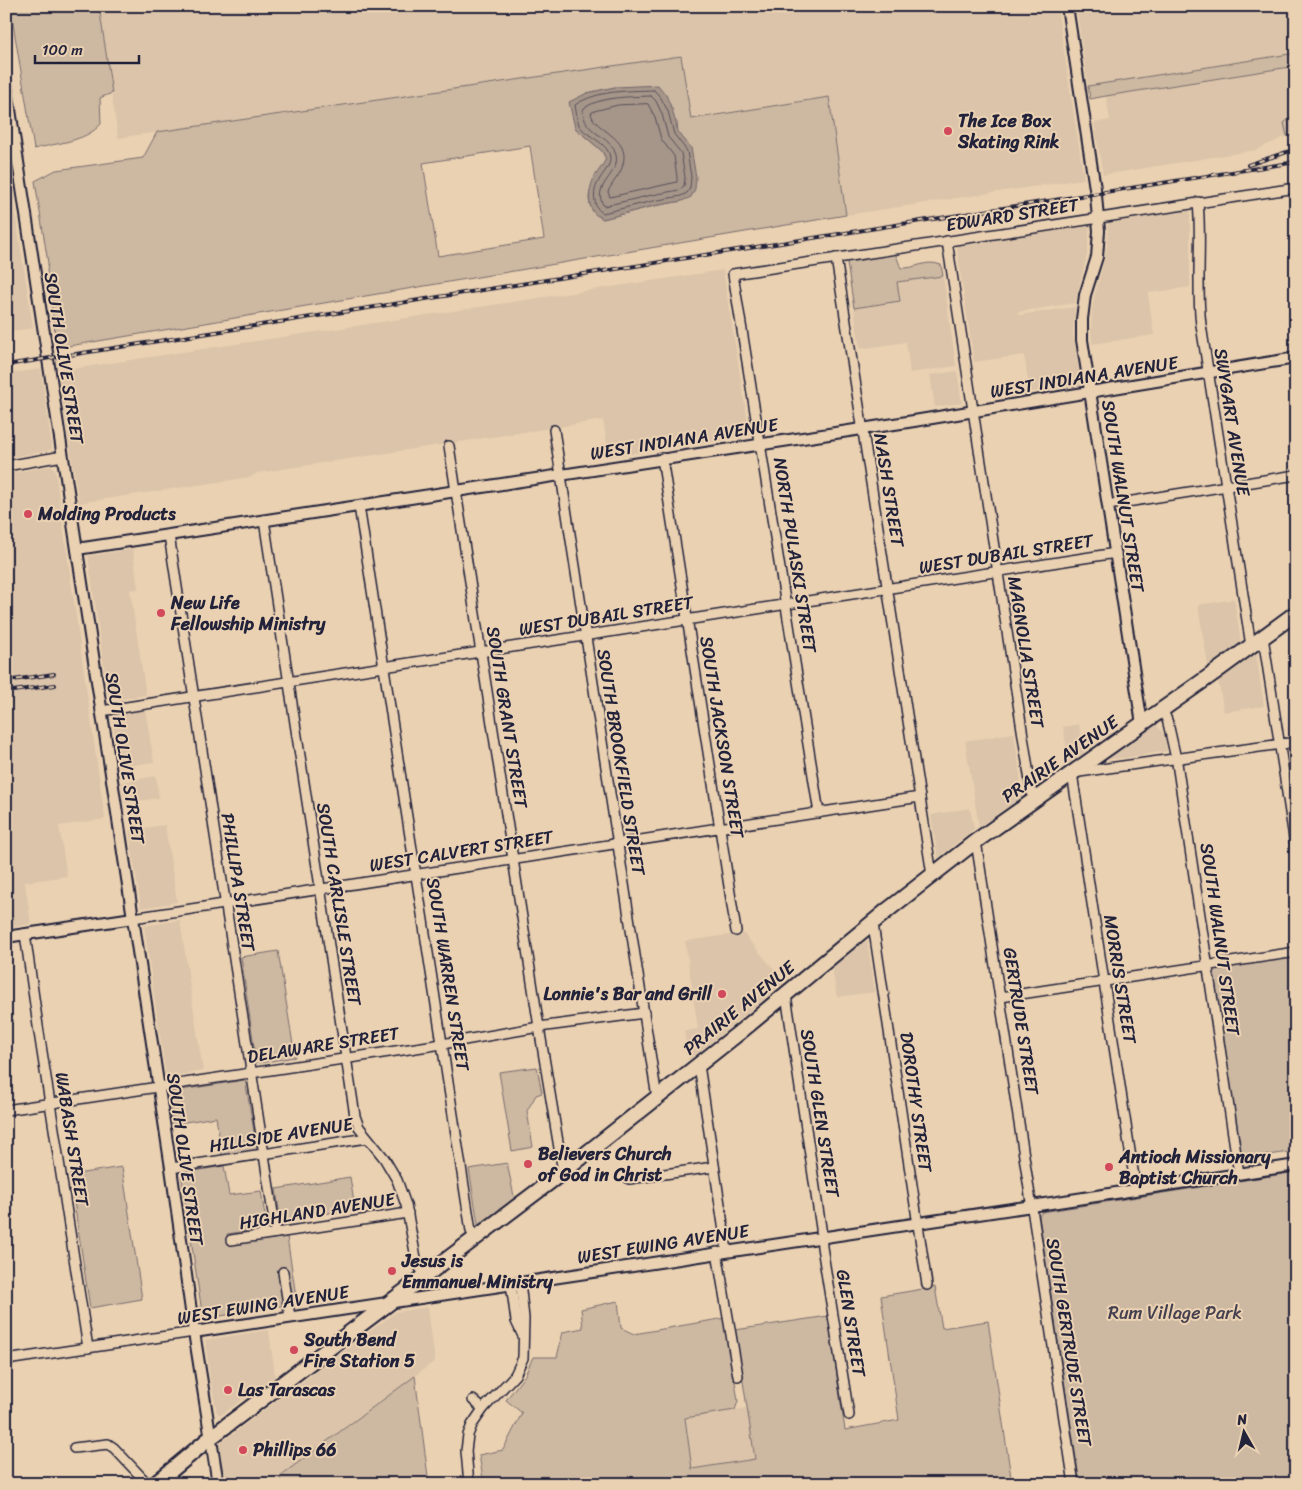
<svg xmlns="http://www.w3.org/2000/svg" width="1302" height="1490" viewBox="0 0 1302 1490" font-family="Sriracha,sans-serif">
	<rect width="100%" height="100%" fill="#ead1b2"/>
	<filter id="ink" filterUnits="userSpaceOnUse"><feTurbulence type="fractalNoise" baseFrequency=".02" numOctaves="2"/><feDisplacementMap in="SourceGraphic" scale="10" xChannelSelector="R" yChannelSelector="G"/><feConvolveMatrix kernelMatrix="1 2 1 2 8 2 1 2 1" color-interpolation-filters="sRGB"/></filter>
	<g filter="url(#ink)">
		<g fill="#dbc4a9">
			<path d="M99,6H1057L1084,179L846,215L829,97L690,119L681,56L118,138Z"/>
			<path d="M1076,6H1296V53L1088,86Z"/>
			<path d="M1296,66V113L1284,123L1287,136L1256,150L1103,175L1094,123L1110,120L1106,96Z"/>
			<path d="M6,170L9,171L33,328L6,332Z"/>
			<path d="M1190,207V287L1148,293L1154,335L1092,344L1091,329L1092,310L1095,294L1105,258L1107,245L1108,220Z"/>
			<path d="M1090,223L1087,255L1075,303L1018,312L1019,315L1075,307L1073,333L1081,385L1030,392L1024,355L974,362L956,243Z"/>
			<path d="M723,270L750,436L609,457L603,420L257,473L251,477L79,503L58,371Z"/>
			<path d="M943,276L956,366L910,373L906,342L860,349L854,308L900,301L897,282Z"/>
			<path d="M41,369L52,448L48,451L6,458V374Z"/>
			<path d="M957,371L962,403L935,407L930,375Z"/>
			<path d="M50,466L55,469L105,819L59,826L67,876L25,882L31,924L6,928V474Z"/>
			<path d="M133,549L138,589L130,590L146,695L109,701L88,556Z"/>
			<path d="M1234,599L1241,642L1208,666L1198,605Z"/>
			<path d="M1256,653L1264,706L1224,712L1218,680Z"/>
			<path d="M145,710L154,762L119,767L112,715Z"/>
			<path d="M1079,724L1084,753L1069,763L1063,727Z"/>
			<path d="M1156,724L1165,736L1167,751L1125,758L1109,759V757Z"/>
			<path d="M1014,733L1023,796L979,827L965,741Z"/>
			<path d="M156,776L159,798L125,803L121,782Z"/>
			<path d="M970,808L974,829L938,858L931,815Z"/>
			<path d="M165,825L177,902L141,908L129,830Z"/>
			<path d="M180,920L203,1071L166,1077L144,926Z"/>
			<path d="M743,933L785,982L689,1060L684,1031L698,1029L685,941Z"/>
			<path d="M867,940L875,992L837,997L832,968Z"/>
			<path d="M428,1307L435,1361L280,1476L281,1484H224L219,1444L396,1312Z"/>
			<path d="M269,1330L275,1376L221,1415L217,1413L210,1378L205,1340Z"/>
			<path d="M747,1408L755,1459L692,1469L685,1418Z"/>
		</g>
		<g fill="#cdb8a1" stroke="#786d6e" fill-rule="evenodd">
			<path d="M10,6H99L112,93L100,98L101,124C85,142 56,143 34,149Z"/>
			<path d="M1296,53V66L1106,96L1090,99L1088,86Z"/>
			<path d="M681,56L691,119L829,97L846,215L57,348L47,271L48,263L35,181L56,170L143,158L157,132ZM615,87L677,122L678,132L691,148L682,201L654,206L603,219C575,203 596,178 606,159L602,151L575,128L587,93ZM530,146L544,239L438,256L423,163Z"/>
			<path d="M1296,113V135L1287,136L1284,123Z"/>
			<path d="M895,253L901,268C917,269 924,259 941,265L943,276L897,282L900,301L854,308L847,263L849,260Z"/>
			<path d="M278,951L295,1057L259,1063L256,1060L241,957Z"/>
			<path d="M1296,956V1151L1242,1159L1213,969Z"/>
			<path d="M537,1067L542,1093L536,1095L527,1111L533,1147L512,1151L499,1072Z"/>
			<path d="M245,1080L257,1148L255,1151L222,1156L216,1117L173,1124L168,1092Z"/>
			<path d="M507,1163L515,1201L479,1230L469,1169Z"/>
			<path d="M224,1166L229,1195L261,1191L267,1228L227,1234L228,1245L287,1237L297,1303L203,1319L181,1173Z"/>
			<path d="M122,1167L142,1299L90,1308L70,1175Z"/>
			<path d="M1296,1172V1484H1080L1039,1216L1042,1212Z"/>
			<path d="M350,1177L355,1209L284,1220L280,1217L276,1189Z"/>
			<path d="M935,1287L942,1328L988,1321L1012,1484H484L479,1455L503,1450L522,1413L506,1400L525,1375L533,1357H557L563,1332L583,1328L581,1309L618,1301L621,1328L634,1334L725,1318L738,1401L735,1410L685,1418L692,1469L755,1459L735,1330L828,1316L845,1430L899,1420L881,1296Z"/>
			<path d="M415,1376L429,1484H281L280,1476Z"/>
		</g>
		<path fill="#a69589" stroke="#71676a" d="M658,85L666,95L672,109L678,132L691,148L696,177L695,189L691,197L682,201L654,206L603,219C601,217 598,216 596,215C586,207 589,186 595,176C599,170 603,165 606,159L602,151L575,128L569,102L587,93L615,87Z"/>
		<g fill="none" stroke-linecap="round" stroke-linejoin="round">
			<g stroke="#57505a" stroke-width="1">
				<path d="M654,90L661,98L668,111L674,134L687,151L691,177L690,188L687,193L681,196L653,201L603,213C598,210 596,207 595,201C591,180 611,171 610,158C609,142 586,137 579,125C577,119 576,111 575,105C597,90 628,91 654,90Z"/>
				<path d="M651,96L656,101L662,114L668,137L681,153L685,177L684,186L679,190L652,195L604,206C590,186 621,174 616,155C612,138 590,134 585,120C583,117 583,112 583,109C600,96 630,97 651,96Z"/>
				<path d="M648,104L655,117L661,139L674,156L677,177V182L610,197L608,192C612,182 621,175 623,164C631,137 593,130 591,113L594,111L618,105Z"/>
			</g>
			<g stroke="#22223b" stroke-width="12">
				<g id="minor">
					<path d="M1198,202C1202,243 1196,284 1201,325L1251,646"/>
					<path d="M947,241L1033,801"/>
					<path d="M836,258L932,875"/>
					<path d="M554,430L657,1098"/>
					<path d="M449,446L539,1027L563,1172"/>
					<path d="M662,458L736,931"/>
					<path d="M6,466L63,456"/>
					<path d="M1108,505L1296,475"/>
					<path d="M359,506L466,1199L471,1231L475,1239"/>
					<path d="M264,520L355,1116L359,1127L384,1158L397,1180L406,1205L417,1263L425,1276"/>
					<path d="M169,535L276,1233"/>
					<path d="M1263,637L1296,851"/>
					<path d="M1163,710L1168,723L1177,763L1239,1174"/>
					<path d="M101,711L1116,553"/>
					<path d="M819,813L733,274L1296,188"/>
					<path d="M976,841L1074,1484"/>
					<path d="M133,918L920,797"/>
					<path d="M873,924L927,1285"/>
					<path d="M25,934L38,1026L88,1348"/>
					<path d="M786,995L821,1228L822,1247L849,1415"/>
					<path d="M1001,997L1296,952"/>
					<path d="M699,1065L727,1251"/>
					<path d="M6,1110L442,1044L539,1027L644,1013"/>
					<path d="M171,1168L367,1138"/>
					<path d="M629,1179L714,1167"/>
					<path d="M1136,1190L1072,773L1296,742"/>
					<path d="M231,1240L408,1213"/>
					<path d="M717,1252L738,1376"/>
					<path d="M283,1272L290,1317"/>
					<path d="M511,1284L516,1321L522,1334"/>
					<path d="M6,1360L194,1332"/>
					<path d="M473,1400L483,1409"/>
					<path d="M74,1448L108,1444L114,1448L148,1484"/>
					<path d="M469,1484L466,1451L468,1435L472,1425L483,1409L515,1375L523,1358L524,1318L520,1282"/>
				</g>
			</g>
			<g stroke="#22223b" stroke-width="14">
				<g id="tertiary">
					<path d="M1067,6L1096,195L1099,231L1097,257L1085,295L1082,319V340L1142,724"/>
					<path d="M6,83L171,1168L194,1332L218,1484"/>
					<path d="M77,549L914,421L1296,358"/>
					<path d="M6,937L133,918"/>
					<path d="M194,1332L1032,1206L1296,1165"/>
				</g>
			</g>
			<g stroke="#22223b" stroke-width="18">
				<path id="primary" d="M155,1484L210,1438L563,1172L740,1032L889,909L976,841L1214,673L1296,613"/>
			</g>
			<use href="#minor" stroke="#ead1b2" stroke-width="9"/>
			<use href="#tertiary" stroke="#ead1b2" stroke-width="10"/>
			<use href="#primary" stroke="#ead1b2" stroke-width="14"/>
			<g stroke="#22223b" stroke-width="4">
				<g id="rail">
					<path d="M1248,165L1296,149"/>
					<path d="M6,365L1296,162"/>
					<path d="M6,681L54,674"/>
					<path d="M6,692L55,685"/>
				</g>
			</g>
			<use href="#rail" stroke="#ead1b2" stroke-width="2" stroke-dasharray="5.5" stroke-linecap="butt"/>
		</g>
	</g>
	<g fill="#d1495b" stroke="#ead1b2" stroke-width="2">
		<circle cx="948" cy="131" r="5"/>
		<circle cx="28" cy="514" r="5"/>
		<circle cx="161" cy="613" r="5"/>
		<circle cx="722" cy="994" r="5"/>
		<circle cx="528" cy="1164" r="5"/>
		<circle cx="1109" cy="1167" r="5"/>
		<circle cx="392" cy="1271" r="5"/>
		<circle cx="294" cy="1350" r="5"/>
		<circle cx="228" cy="1390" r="5"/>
		<circle cx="243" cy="1450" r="5"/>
	</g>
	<g text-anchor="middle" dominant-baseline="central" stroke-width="4" stroke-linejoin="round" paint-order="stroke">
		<g font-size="18" font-weight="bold" fill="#22223b" stroke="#ead1b2" text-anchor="start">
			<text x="958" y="121">The Ice Box<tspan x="958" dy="21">Skating Rink</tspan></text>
			<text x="38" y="514">Molding Products</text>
			<text x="171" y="603">New Life<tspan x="171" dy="21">Fellowship Ministry</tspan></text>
			<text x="712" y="994" text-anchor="end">Lonnie's Bar and Grill</text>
			<text x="538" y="1154">Believers Church<tspan x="538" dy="21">of God in Christ</tspan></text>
			<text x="1119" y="1157">Antioch Missionary<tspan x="1119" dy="21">Baptist Church</tspan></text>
			<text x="402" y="1261">Jesus is<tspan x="402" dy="21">Emmanuel Ministry</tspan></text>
			<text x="304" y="1340">South Bend<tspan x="304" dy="21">Fire Station 5</tspan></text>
			<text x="238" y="1390">Las Tarascas</text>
			<text x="253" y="1450">Phillips 66</text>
		</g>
		<g font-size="18" fill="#22223b" stroke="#ead1b2">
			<text transform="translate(1012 215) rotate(-9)">EDWARD STREET</text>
			<text transform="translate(64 358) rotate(81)">SOUTH OLIVE STREET</text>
			<text transform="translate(1084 377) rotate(-9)">WEST INDIANA AVENUE</text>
			<text transform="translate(1232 422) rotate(81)">SWYGART AVENUE</text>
			<text transform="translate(684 439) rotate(-9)">WEST INDIANA AVENUE</text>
			<text transform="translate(889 490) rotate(81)">NASH STREET</text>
			<text transform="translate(1123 496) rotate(81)">SOUTH WALNUT STREET</text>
			<text transform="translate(1006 554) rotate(-9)">WEST DUBAIL STREET</text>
			<text transform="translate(795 555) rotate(81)">NORTH PULASKI STREET</text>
			<text transform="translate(606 616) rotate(-9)">WEST DUBAIL STREET</text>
			<text transform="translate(1026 652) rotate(81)">MAGNOLIA STREET</text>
			<text transform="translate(507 717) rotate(81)">SOUTH GRANT STREET</text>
			<text transform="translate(722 737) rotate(81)">SOUTH JACKSON STREET</text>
			<text transform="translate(125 758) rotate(81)">SOUTH OLIVE STREET</text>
			<text transform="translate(1060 759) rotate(-35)">PRAIRIE AVENUE</text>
			<text transform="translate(621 762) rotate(81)">SOUTH BROOKFIELD STREET</text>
			<text transform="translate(461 851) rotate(-9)">WEST CALVERT STREET</text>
			<text transform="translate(238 882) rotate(81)">PHILLIPA STREET</text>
			<text transform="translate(339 904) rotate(81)">SOUTH CARLISLE STREET</text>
			<text transform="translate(1220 939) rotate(82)">SOUTH WALNUT STREET</text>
			<text transform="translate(448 974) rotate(81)">SOUTH WARREN STREET</text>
			<text transform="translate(1120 979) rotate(81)">MORRIS STREET</text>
			<text transform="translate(739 1008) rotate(-39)">PRAIRIE AVENUE</text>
			<text transform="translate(1021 1021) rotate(81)">GERTRUDE STREET</text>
			<text transform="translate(323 1045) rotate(-9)">DELAWARE STREET</text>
			<text transform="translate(916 1102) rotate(82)">DOROTHY STREET</text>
			<text transform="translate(820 1113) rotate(81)">SOUTH GLEN STREET</text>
			<text transform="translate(281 1135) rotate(-9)">HILLSIDE AVENUE</text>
			<text transform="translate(72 1139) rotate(81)">WABASH STREET</text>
			<text transform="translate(185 1159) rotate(82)">SOUTH OLIVE STREET</text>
			<text transform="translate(317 1211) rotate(-9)">HIGHLAND AVENUE</text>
			<text transform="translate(663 1244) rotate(-9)">WEST EWING AVENUE</text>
			<text transform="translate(263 1305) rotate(-9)">WEST EWING AVENUE</text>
			<text transform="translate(851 1323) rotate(81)">GLEN STREET</text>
			<text transform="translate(1069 1342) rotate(81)">SOUTH GERTRUDE STREET</text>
		</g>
		<g font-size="18" fill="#44404f" stroke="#ead1b2">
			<text x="1175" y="1313">Rum Village Park</text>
		</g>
	</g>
	<rect width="1302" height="1490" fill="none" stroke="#ead1b2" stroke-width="25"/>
	<rect x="12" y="12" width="1277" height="1465" fill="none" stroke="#22223b" stroke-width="2" filter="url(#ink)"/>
	<g transform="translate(1244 1432) rotate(352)" stroke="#ead1b2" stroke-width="4" paint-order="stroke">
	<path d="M0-4L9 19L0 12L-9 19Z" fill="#22223b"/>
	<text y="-8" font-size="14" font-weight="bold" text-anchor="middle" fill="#22223b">N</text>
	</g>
	<path d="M35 55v8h104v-8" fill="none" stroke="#22223b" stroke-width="2.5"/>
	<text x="42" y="55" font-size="15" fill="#22223b" stroke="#ead1b2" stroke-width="4" paint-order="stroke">100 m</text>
</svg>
